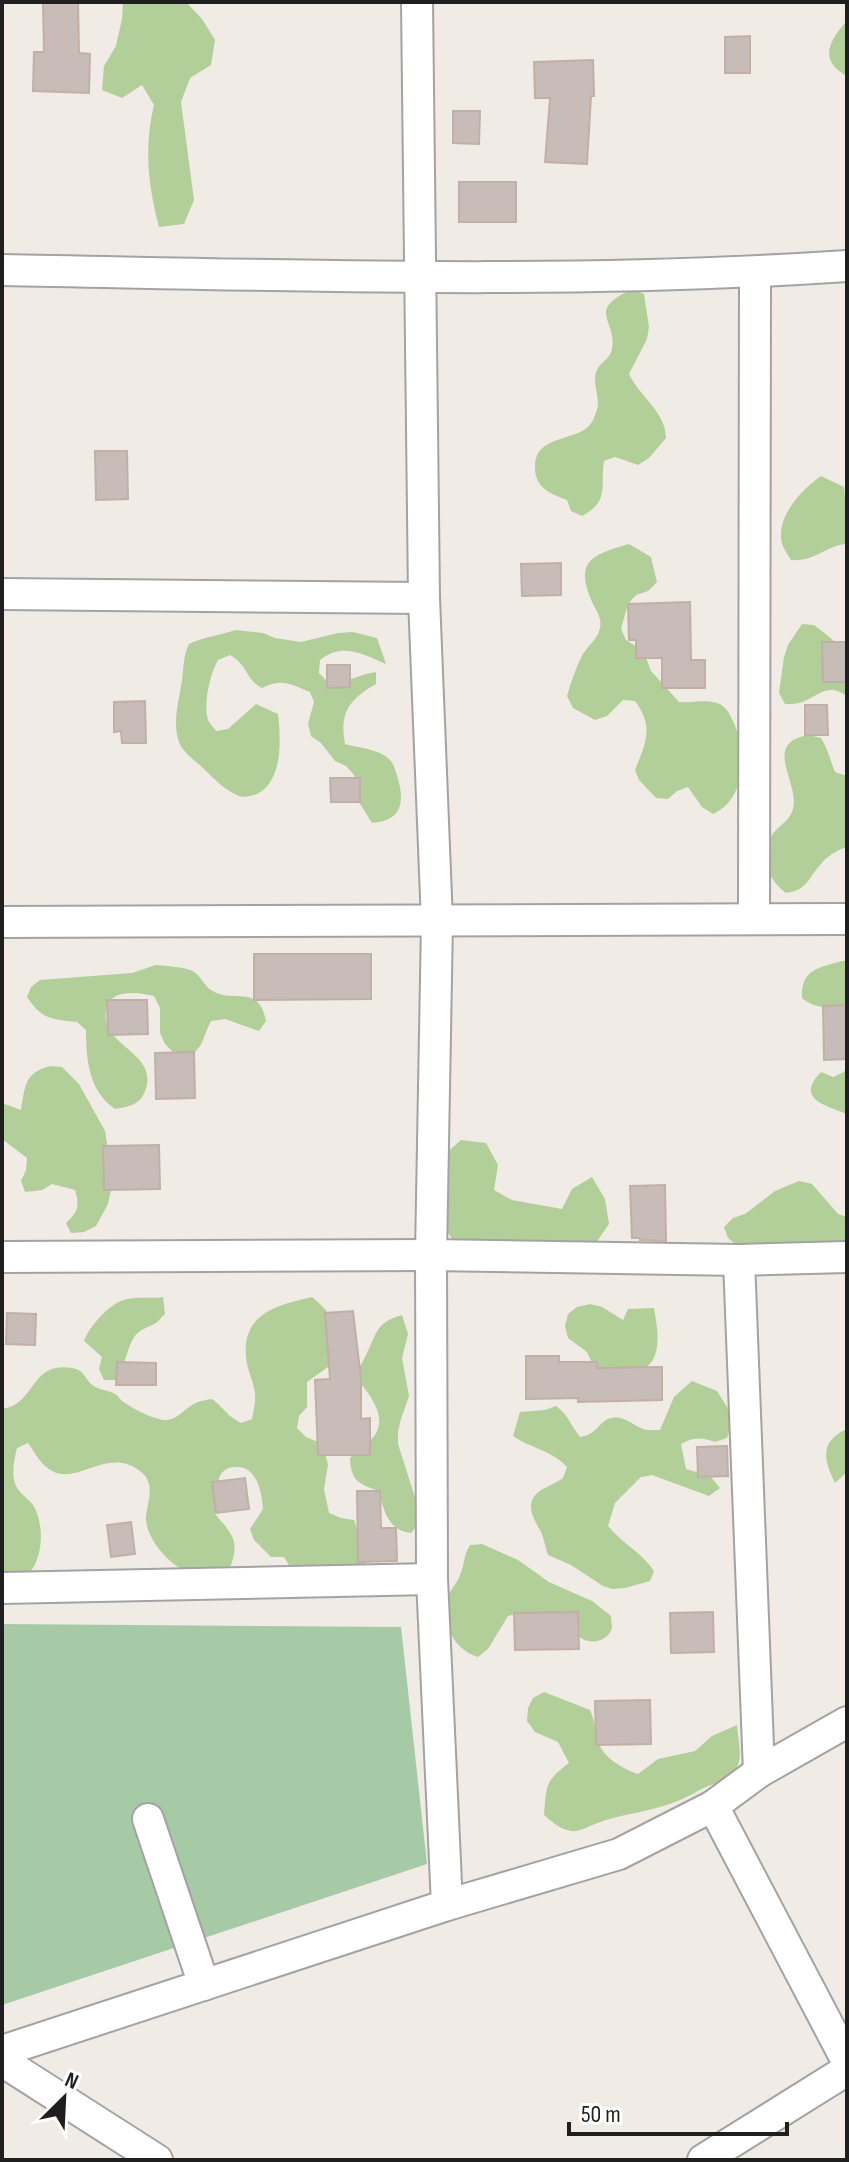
<svg xmlns="http://www.w3.org/2000/svg" width="849" height="2162" viewBox="0 0 849 2162" font-family="'Sofia Sans Condensed',sans-serif">
	<rect width="100%" height="100%" fill="#f0ebe5"/>
	<g fill="#b2cf9a">
		<path d="M123,2H186L202,19L215,40L211,65L190,78L181,102L194,200L184,224L159,227C148,184 144,148 154,105L142,85L122,98L102,90L104,66L116,46L122,19Z"/>
		<path d="M847,21V76C818,61 829,40 847,21Z"/>
		<path d="M632,289L644,294L649,327L647,339L629,374C639,396 666,412 666,438L649,458L638,465L615,457L604,461C600,487 610,501 582,516L571,511L567,500C551,494 535,488 535,468C534,435 573,442 589,426C593,422 595,415 597,410C601,396 590,381 598,368C602,361 610,359 612,349C617,318 585,312 632,289Z"/>
		<path d="M821,476L844,487L847,514V544C826,545 816,562 791,560C786,552 781,545 781,536C780,512 804,488 821,476Z"/>
		<path d="M629,544L651,557L657,582L648,591L636,595L628,604L621,629L626,640L637,647L646,658L651,671L679,702C691,703 705,699 717,703C726,706 729,713 733,721C747,750 747,799 713,814L702,807L688,787L677,791L668,799L656,798L639,780L635,770C646,743 654,726 635,701L623,700L607,716L595,720L573,708L567,696C571,682 576,667 583,654C589,645 598,638 600,628C602,618 597,612 593,604C574,562 590,555 629,544Z"/>
		<path d="M802,624L814,625L833,640L847,658V696C825,681 818,698 799,703C798,704 786,704 785,704L779,693L784,657L788,645Z"/>
		<path d="M236,630L263,633L275,638L301,642L338,633L353,632L377,638L386,664C363,654 342,642 320,660L319,673L329,683C346,684 359,674 376,672V684C350,699 339,712 345,744C359,748 381,749 391,761C395,766 396,773 398,779C405,803 401,821 372,823L359,802L354,775L346,766L335,761L321,743L311,736L308,724L314,702L310,692C290,684 282,678 262,688C245,679 249,666 230,655L218,660C210,674 203,704 208,720C209,723 215,729 216,731L228,729L256,704L278,714C281,739 283,781 257,794C251,796 245,798 239,796C226,791 214,779 204,769C196,761 183,753 179,742C172,722 179,701 182,680C184,667 183,656 189,644C204,637 220,635 236,630Z"/>
		<path d="M809,735L821,738C828,749 830,760 835,772L847,776V847C837,850 827,856 820,865C807,880 807,890 786,893C773,883 768,873 763,859C766,851 768,842 772,835C777,827 788,822 792,812C803,785 759,743 809,735Z"/>
		<path d="M842,961H847V1005C828,1005 819,1012 802,998C801,969 818,968 842,961Z"/>
		<path d="M156,965C165,966 187,967 194,972C201,976 204,986 211,990C234,1005 258,982 266,1021L259,1031L225,1019L211,1021C202,1038 204,1050 185,1058L174,1053L165,1044L160,1033V1008L154,996C138,992 109,988 106,1011C105,1016 106,1024 109,1029C121,1050 157,1060 145,1091C140,1105 128,1107 115,1109C89,1091 86,1060 86,1030L77,1022C52,1019 42,1020 27,997L31,987L40,980L132,973Z"/>
		<path d="M50,1066L62,1067L79,1084L105,1131L113,1180L108,1204L96,1226L84,1232L71,1233L66,1223C78,1212 80,1206 75,1190L52,1184L42,1190L25,1192L21,1181L26,1170L27,1158L2,1139V1103L21,1110C25,1087 24,1073 50,1066Z"/>
		<path d="M847,1066V1114C825,1105 795,1099 821,1072L833,1077L844,1072Z"/>
		<path d="M461,1140L486,1143L498,1165L494,1190L512,1200L562,1209L572,1189L592,1177L605,1199L609,1224L596,1243L456,1245L443,1225V1156Z"/>
		<path d="M799,1181L812,1184L838,1214L847,1217V1248L825,1242L815,1247L748,1254L728,1238L724,1227L733,1218L745,1214L775,1191Z"/>
		<path d="M163,1297L165,1314C163,1315 158,1322 156,1323C147,1328 140,1329 134,1337C126,1351 125,1367 116,1380H104L99,1369L102,1357L84,1341C89,1327 109,1304 124,1300C136,1296 151,1299 163,1297Z"/>
		<path d="M312,1297C338,1319 335,1324 336,1357L328,1367L307,1382V1407L299,1416L297,1428L306,1437L318,1442L325,1453L328,1465L324,1489L329,1513L341,1518L354,1520L366,1556L365,1568L290,1567L284,1557H271L254,1540L250,1529L263,1509C262,1493 257,1465 235,1467C229,1467 223,1470 220,1476C215,1487 216,1502 215,1514C233,1535 240,1541 230,1568L213,1580C202,1576 187,1573 178,1567C163,1557 145,1535 146,1516C148,1500 156,1483 140,1471C108,1446 78,1485 52,1471C41,1465 35,1453 28,1443L17,1448C14,1460 11,1475 16,1486C20,1494 28,1498 33,1505C45,1524 44,1562 25,1577C20,1582 9,1584 2,1587V1409C37,1404 29,1361 72,1368C82,1369 85,1377 90,1383C97,1390 105,1389 113,1393C118,1395 118,1397 122,1401C132,1408 155,1421 168,1420C176,1419 182,1412 189,1407C196,1402 203,1400 212,1399C223,1407 228,1417 241,1423L252,1419C253,1411 256,1402 255,1394C254,1382 247,1370 246,1357C242,1313 278,1305 312,1297Z"/>
		<path d="M590,1304L602,1307L623,1320L628,1309L654,1308C657,1326 664,1359 643,1369C633,1374 609,1374 598,1376L587,1352L568,1338L565,1326L568,1314L577,1307Z"/>
		<path d="M402,1315L408,1334L402,1358L409,1396L401,1419L398,1432V1444L419,1510L418,1524L411,1533C387,1530 385,1511 378,1491C358,1483 351,1481 350,1458C358,1449 368,1444 375,1435C388,1415 368,1392 355,1377C358,1368 363,1362 367,1353C377,1332 377,1322 402,1315Z"/>
		<path d="M692,1381L717,1391L731,1413V1426L727,1438L715,1442C702,1437 694,1437 681,1444L686,1469L710,1476L720,1488L709,1496L652,1475L641,1477L615,1503L608,1526C622,1543 642,1553 654,1571L650,1581L625,1588L613,1589L603,1586L571,1565L548,1555C545,1547 544,1537 540,1530C532,1516 524,1502 541,1490C548,1486 556,1483 563,1478L567,1467C553,1451 530,1448 513,1436L520,1412L545,1410L556,1406C569,1415 570,1425 580,1437C599,1434 597,1422 611,1418C624,1414 635,1428 647,1430C648,1430 659,1430 660,1430L674,1397Z"/>
		<path d="M847,1429V1472L835,1483C823,1459 820,1441 847,1429Z"/>
		<path d="M482,1544L518,1560L549,1582L592,1601L611,1616C611,1617 612,1627 612,1628C608,1641 592,1645 581,1638C568,1629 562,1620 545,1614C532,1609 521,1613 508,1616L488,1649L478,1657C455,1650 443,1627 446,1602C447,1593 457,1584 460,1575C465,1563 463,1557 470,1545Z"/>
		<path d="M544,1692L590,1710C594,1719 595,1726 596,1735C600,1756 619,1767 638,1774L658,1759L695,1751L712,1736L737,1725C739,1750 746,1763 726,1782C707,1783 697,1793 680,1800C653,1812 622,1813 595,1824C587,1827 580,1832 571,1831C560,1829 552,1822 544,1815C547,1785 544,1782 569,1763L558,1742L535,1732L527,1721L528,1708L533,1698Z"/>
	</g>
	<path fill="#a6c9a6" d="M2,1624L401,1627L427,1864L2,2005Z"/>
	<g fill="#c7bcb8" stroke="#c2afa7" stroke-width="2">
		<path d="M43,2H78L79,53L90,54L89,93L33,91L34,52H44Z"/>
		<path d="M750,36V73H725V37Z"/>
		<path d="M593,60L594,96H591L587,164L545,162L550,98H535L534,62Z"/>
		<path d="M453,111H480L479,144L453,143Z"/>
		<rect x="459" y="182" width="57" height="40"/>
		<path d="M95,451H127L128,499L96,500Z"/>
		<path d="M561,563V595L522,596L521,564Z"/>
		<path d="M690,602L691,660H705V688H662V658H636V640H629L628,604Z"/>
		<path d="M822,642H847V682H823Z"/>
		<path d="M327,665H350V687L327,688Z"/>
		<path d="M145,701L146,743H122L121,731L114,732V702Z"/>
		<path d="M805,705H827L828,735H805Z"/>
		<path d="M330,778H360V802H331Z"/>
		<path d="M254,954H371V999L254,1000Z"/>
		<path d="M107,1000H147L148,1034L108,1035Z"/>
		<path d="M847,1005V1059L824,1060L823,1006Z"/>
		<path d="M194,1052L195,1098L156,1099L155,1053Z"/>
		<path d="M159,1145L160,1189L104,1190L103,1146Z"/>
		<path d="M665,1185L666,1241L640,1240V1238H632L630,1186Z"/>
		<path d="M353,1311L361,1379V1419L370,1418V1455H318L315,1380L330,1379L325,1313Z"/>
		<path d="M7,1313L36,1314L35,1345L6,1344Z"/>
		<path d="M526,1356H559V1362H597V1368L662,1367V1400L578,1402V1398L526,1399Z"/>
		<path d="M117,1362L156,1363V1385H116Z"/>
		<path d="M727,1446L728,1476L698,1477L697,1447Z"/>
		<path d="M245,1478L249,1509L216,1513L212,1482Z"/>
		<path d="M357,1491H380L381,1528H396L397,1561L358,1562Z"/>
		<path d="M131,1522L135,1554L111,1557L107,1525Z"/>
		<path d="M578,1612L579,1649L515,1650L514,1613Z"/>
		<path d="M713,1612L714,1652L671,1653L670,1613Z"/>
		<path d="M650,1700L651,1744L596,1745L595,1701Z"/>
	</g>
	<g fill="none" stroke-linecap="round" stroke-linejoin="round">
		<g stroke="#a3a3a3" stroke-width="34">
			<g id="minor">
				<path d="M417,2L424,598L437,922L431,1255L432,1579L447,1905"/>
				<path d="M2,270C283,275 566,285 847,266"/>
				<path d="M2,594L424,598"/>
				<path d="M754,918L755,273"/>
				<path d="M2,922L847,919"/>
				<path d="M2,1257L431,1255L739,1260L847,1257"/>
				<path d="M739,1260L759,1772"/>
				<path d="M2,1588L432,1579"/>
				<path d="M713,1806L847,2061"/>
				<path d="M148,1819L204,1985"/>
				<path d="M2,2051L447,1905L619,1854L713,1806L759,1772L847,1722"/>
				<path d="M2,2061L157,2160"/>
				<path d="M703,2160L847,2070"/>
			</g>
		</g>
		<use href="#minor" stroke="#fff" stroke-width="30"/>
	</g>
	<rect width="849" height="2162" fill="none" stroke="#1f1f1f" stroke-width="8"/>
	<g transform="translate(64 2098) rotate(24)" stroke="#ffffff" stroke-width="6" paint-order="stroke">
	<path d="M0-6L14 30L0 20L-14 30Z" fill="#1f1f1f"/>
	<text y="-12" font-size="22" font-weight="bold" text-anchor="middle" fill="#1f1f1f">N</text>
	</g>
	<path d="M569 2122v12h218v-12" fill="none" stroke="#1f1f1f" stroke-width="4"/>
	<text x="581" y="2122" font-size="24" fill="#1f1f1f" stroke="#ffffff" stroke-width="6" paint-order="stroke">50 m</text>
</svg>
